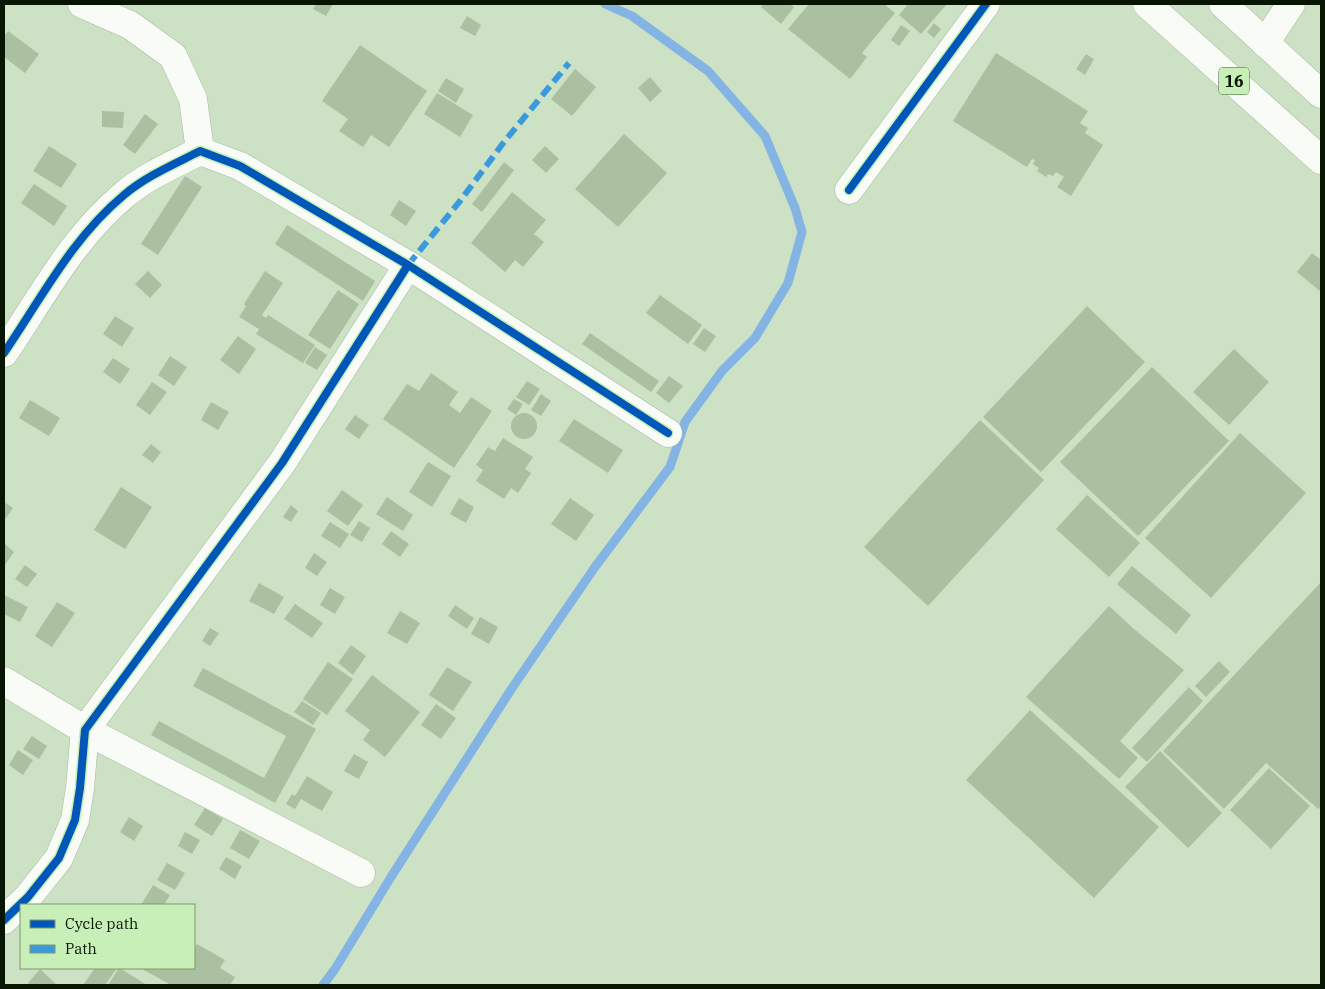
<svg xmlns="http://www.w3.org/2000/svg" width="1325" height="989" viewBox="0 0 1325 989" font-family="'IBM Plex Serif',serif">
	<rect width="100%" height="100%" fill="#cde2c4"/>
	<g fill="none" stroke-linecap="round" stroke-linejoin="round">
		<path stroke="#84b4e4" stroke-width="9" d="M323,985L335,969L391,877L512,688L595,567L670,467L685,422L722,371L755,338L788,283L802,232L795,208L765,136L708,71L632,16L605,4"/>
	</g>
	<g fill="#abc0a1">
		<path d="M316,4H333L326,16L313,9Z"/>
		<path d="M763,4H790L794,7L781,24L761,7Z"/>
		<path d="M809,4H884L895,13L862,53L867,57L850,79L788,29Z"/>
		<path d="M908,4H947L921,34L899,15Z"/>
		<path d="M467,16L481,25L475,36L460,28Z"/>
		<path d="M934,23L941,29L934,38L927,32Z"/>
		<path d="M901,25L910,31L899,46L891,40Z"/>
		<path d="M8,31L39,54L25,73L4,57V36Z"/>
		<path d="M360,45L427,91L389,147L371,135L363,147L339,131L348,119L322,101Z"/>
		<path d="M996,53L1088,111L1080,123L1088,128L1085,133L1103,145L1071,196L1057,187L1064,177L1056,172L1053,176L1048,174L1046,177L1037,171L1039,168L1033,164L1035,160L1032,159L1027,167L953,121Z"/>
		<path d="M1086,54L1094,59L1085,75L1076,69Z"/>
		<path d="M575,69L596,87L572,116L551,99Z"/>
		<path d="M650,77L662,91L650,102L638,88Z"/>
		<path d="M446,78L464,89L456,103L438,91Z"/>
		<path d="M437,93L473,115L460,137L424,114Z"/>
		<path d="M102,111L124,112L123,128L102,127Z"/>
		<path d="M145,114L158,124L135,154L123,145Z"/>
		<path d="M624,134L667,173L618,227L575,189Z"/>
		<path d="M49,146L77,164L61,188L33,171Z"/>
		<path d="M545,146L559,159L546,173L532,160Z"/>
		<path d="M504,162L514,170L482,212L472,204Z"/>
		<path d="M185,176L202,187L158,255L141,244Z"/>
		<path d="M34,184L67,206L54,226L21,203Z"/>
		<path d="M512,192L546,220L534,234L544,242L523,267L515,260L505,272L471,243Z"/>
		<path d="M399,200L416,211L406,226L390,215Z"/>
		<path d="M287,225L375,281L363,301L275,244Z"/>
		<path d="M1312,253L1321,260V292L1297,272Z"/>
		<path d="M148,271L162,285L150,298L135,284Z"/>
		<path d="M265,271L283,283L262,315L266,318L268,315L315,345L303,363L256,334L259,329L239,317L246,306L244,304Z"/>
		<path d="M338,290L359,304L330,349L308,335Z"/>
		<path d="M660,295L702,325L688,344L646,313Z"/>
		<path d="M1087,306L1145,362L1041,472L983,417Z"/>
		<path d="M115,316L134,328L122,347L103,334Z"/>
		<path d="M704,328L716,336L705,352L693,344Z"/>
		<path d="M590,333L659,381L651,392L582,344Z"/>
		<path d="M238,336L256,349L239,374L220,360Z"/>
		<path d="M315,347L327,355L317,370L305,363Z"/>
		<path d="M1234,349L1269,382L1229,425L1193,392Z"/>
		<path d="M170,356L187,367L174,386L158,375Z"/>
		<path d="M113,358L130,369L120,384L103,372Z"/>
		<path d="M1152,367L1229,441L1138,536L1060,462Z"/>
		<path d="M431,373L458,392L449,405L460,413L471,397L492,411L454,468L383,419L407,384L419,391Z"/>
		<path d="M669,376L683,386L669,403L656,393Z"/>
		<path d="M527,381L540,389L529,405L516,397Z"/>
		<path d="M152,382L167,392L150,415L136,405Z"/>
		<path d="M541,394L551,401L541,416L531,410Z"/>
		<path d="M514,399L523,404L516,415L507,409Z"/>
		<path d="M30,400L60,418L49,436L19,418Z"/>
		<path d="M211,402L229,412L218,430L201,420Z"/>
		<circle cx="524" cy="426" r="13"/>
		<path d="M355,415L369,425L359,439L345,429Z"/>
		<path d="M574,419L623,450L608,473L559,441Z"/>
		<path d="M980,420L1044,480L928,606L864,547Z"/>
		<path d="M1240,433L1306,493L1211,598L1145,538Z"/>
		<path d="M503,438L533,457L525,469L531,473L518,493L511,488L504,499L476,481L483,470L476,465L488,447L495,451Z"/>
		<path d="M151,444L161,452L153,463L142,455Z"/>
		<path d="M428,462L451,476L432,507L409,492Z"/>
		<path d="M121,487L152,507L125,549L94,530Z"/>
		<path d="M342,490L363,505L348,526L327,511Z"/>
		<path d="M1087,495L1140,543L1109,577L1056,529Z"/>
		<path d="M387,497L413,515L403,531L376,514Z"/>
		<path d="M459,498L474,507L466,523L450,514Z"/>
		<path d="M570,498L594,515L576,541L551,524Z"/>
		<path d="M4,502L13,508L4,521Z"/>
		<path d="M291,505L298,511L291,522L283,517Z"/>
		<path d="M359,521L370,528L362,542L350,535Z"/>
		<path d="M330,522L349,534L340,548L321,536Z"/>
		<path d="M391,531L409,544L400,557L382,544Z"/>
		<path d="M4,543L14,552L4,566Z"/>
		<path d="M314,553L327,562L317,576L305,568Z"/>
		<path d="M25,565L37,574L27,587L15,579Z"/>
		<path d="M1132,566L1191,615L1176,634L1117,584Z"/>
		<path d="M1321,582V807L1318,809L1266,763L1224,809L1163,751Z"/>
		<path d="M259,583L284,597L274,614L249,601Z"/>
		<path d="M330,588L345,597L335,614L320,605Z"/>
		<path d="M4,595L28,607L20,622L4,614Z"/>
		<path d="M57,602L75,613L52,647L35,636Z"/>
		<path d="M295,604L323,623L312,638L284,619Z"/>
		<path d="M455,605L474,618L467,629L448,616Z"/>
		<path d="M1109,606L1134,629L1184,670L1120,741L1138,758L1119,779L1026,697Z"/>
		<path d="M400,611L420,623L407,644L387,633Z"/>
		<path d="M480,617L498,627L489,644L471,634Z"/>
		<path d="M210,628L219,633L210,646L202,641Z"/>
		<path d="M351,645L366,656L353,675L338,663Z"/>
		<path d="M1219,661L1230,672L1206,697L1195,686Z"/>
		<path d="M328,662L353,679L327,715L303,699Z"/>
		<path d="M447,667L472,682L453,711L429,695Z"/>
		<path d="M203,668L316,729L275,803L151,735L159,721L264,778L286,736L193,686Z"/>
		<path d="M372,675L420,712L385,757L363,740L370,730L345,711Z"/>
		<path d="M1189,687L1203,701L1147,762L1132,748Z"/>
		<path d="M302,701L321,713L313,725L294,712Z"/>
		<path d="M436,704L456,718L441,739L421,725Z"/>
		<path d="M1030,710L1159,827L1094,898L966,780Z"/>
		<path d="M32,736L47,746L39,759L23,749Z"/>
		<path d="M18,750L33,760L23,775L9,765Z"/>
		<path d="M1160,751L1222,813L1188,848L1125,787Z"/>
		<path d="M354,754L368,762L359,779L344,771Z"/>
		<path d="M1269,768L1310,806L1271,849L1230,810Z"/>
		<path d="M307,776L333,792L322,811L301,799L295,809L286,804L292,794L295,796Z"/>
		<path d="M205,808L223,819L212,836L194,825Z"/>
		<path d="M129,817L143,826L134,841L120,832Z"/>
		<path d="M240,830L260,841L249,859L230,848Z"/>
		<path d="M185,832L200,840L192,854L178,846Z"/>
		<path d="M226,857L242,866L235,879L219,869Z"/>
		<path d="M167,863L185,873L175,890L157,880Z"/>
		<path d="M153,885L170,895L164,905H141Z"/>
		<path d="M197,944L225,960L220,968L235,977L230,985H171L140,968H194V949Z"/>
		<path d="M95,968H117L105,985H83Z"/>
		<path d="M119,968H120L147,985H108Z"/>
		<path d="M40,969L57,985H30L28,983Z"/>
	</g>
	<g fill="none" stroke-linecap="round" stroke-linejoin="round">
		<g stroke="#a8b9a1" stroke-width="29">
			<g id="minor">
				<path d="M82,4L130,25L173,56L193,99L200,151"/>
				<path d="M1265,43L1291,4"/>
				<path d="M849,190L986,4"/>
				<path d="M4,353C41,299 72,238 124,195C146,176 175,164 200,151L240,166L408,265L668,433"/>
				<path d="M4,681L85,730L361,873"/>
				<path d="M4,920L28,897L59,858L75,820L80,788L85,730L282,463L408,265"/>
			</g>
		</g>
		<g stroke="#a8b9a1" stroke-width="29">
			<g id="primary">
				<path d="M1147,4L1321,160"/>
				<path d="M1223,4L1321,94"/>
			</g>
		</g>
		<use href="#minor" stroke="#f8fbf6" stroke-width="28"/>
		<use href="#primary" stroke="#f8fbf6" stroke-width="28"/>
		<path stroke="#3a9add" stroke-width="6" stroke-dasharray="12 6" stroke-linecap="butt" d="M408,265L460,201L504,142L569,63"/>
		<g stroke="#c8efb7" stroke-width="11">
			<g id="cycleway">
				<path d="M849,190L986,4"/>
				<path d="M4,353C41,299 72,238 124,195C146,176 175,164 200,151L240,166L408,265L668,433"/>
				<path d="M4,920L28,897L59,858L75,820L80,788L85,730L282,463L408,265"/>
			</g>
		</g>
		<use href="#cycleway" stroke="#0057b8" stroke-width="8"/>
	</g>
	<g text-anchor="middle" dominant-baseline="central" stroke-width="5" stroke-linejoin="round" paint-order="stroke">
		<rect fill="#c8efb7" stroke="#425639" stroke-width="1" x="1219" y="67.5" width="30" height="27" rx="4"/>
		<g font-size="16" font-weight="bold" fill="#081503">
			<text x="1234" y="81">16</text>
		</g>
	</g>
	<rect width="1325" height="989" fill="none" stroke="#081503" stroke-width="10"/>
	<rect x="20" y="904" width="175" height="65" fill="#c8efb7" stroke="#7b986f"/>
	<rect x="30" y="920" width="25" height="8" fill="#0057b8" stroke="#7b986f"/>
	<text x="65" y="929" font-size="15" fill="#081503">Cycle path</text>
	<rect x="30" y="945" width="25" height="8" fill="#3a9add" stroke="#7b986f"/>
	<text x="65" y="954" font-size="15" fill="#081503">Path</text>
</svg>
